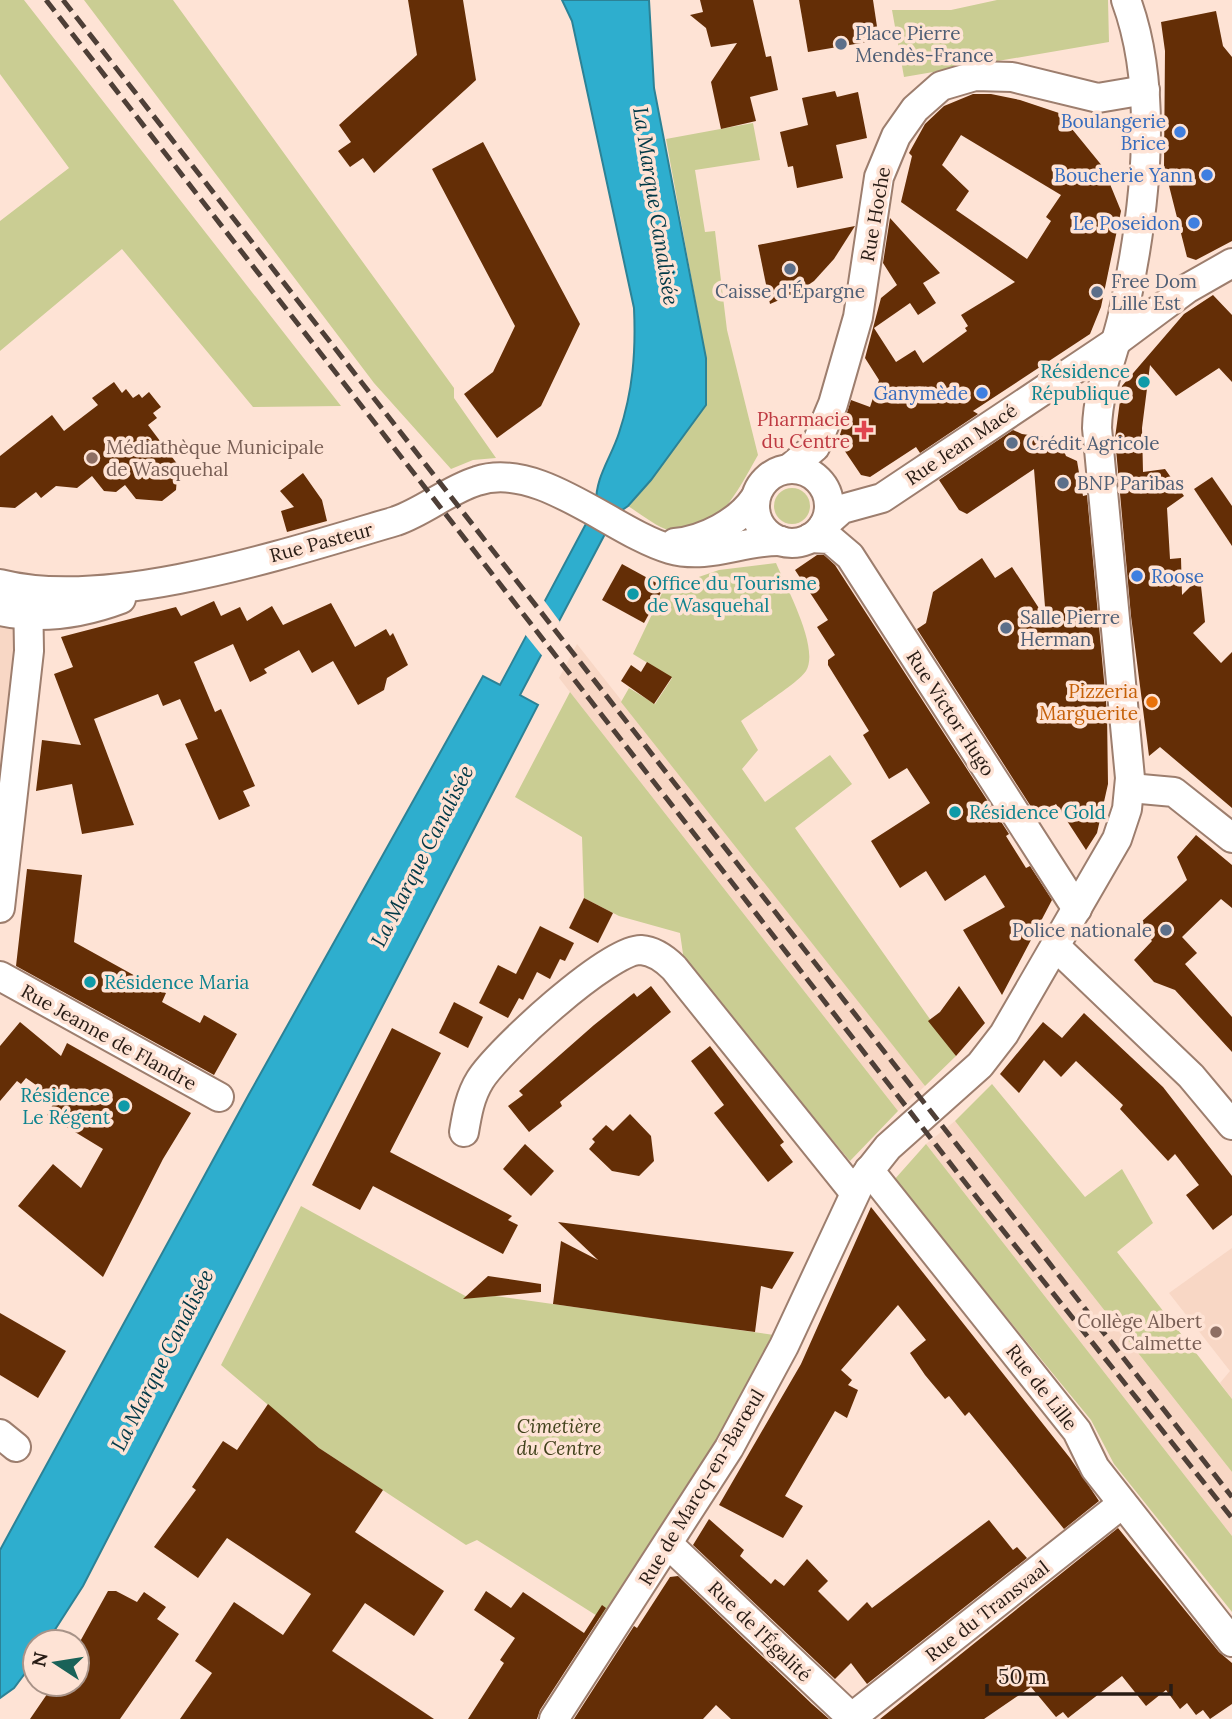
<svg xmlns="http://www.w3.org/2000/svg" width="1232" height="1719" viewBox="0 0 1232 1719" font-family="Lora,serif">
	<rect width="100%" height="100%" fill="#fee3d5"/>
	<g fill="#f8d7c5">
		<path d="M0,606L26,625L0,863Z"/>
		<path d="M577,644L925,1086L898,1111L559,678Z"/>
		<path d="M955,1121L1232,1472V1536L926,1144Z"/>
		<path d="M1232,1248V1399L1220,1383L1230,1371L1169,1293Z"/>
	</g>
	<g fill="#cacd93">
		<path d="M0,0H24L341,406L253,407L122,249L0,351V221L69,168L0,74Z"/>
		<path d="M84,0H173L454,388V398L496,458L473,460L451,469L374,383Z"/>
		<path d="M997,0H1108L1109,42L904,77L892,10H951Z"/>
		<path d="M753,123L760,160L695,170L705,232L715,231L727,330L758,455C740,486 714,543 671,531C656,527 641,514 628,506L706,405V358L666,139Z"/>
		<circle cx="792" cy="506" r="18"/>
		<path d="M776,563C786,587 820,648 806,671C798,683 755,710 741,721L758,750L742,769L765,802L830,755L852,784L795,828L956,1056L925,1086L621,702L629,688L655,704L672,678L633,654L664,589L719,570Z"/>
		<path d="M570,692L898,1111L850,1161L684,961L680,933L619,916L584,898L582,837L515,797Z"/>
		<path d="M992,1084L1085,1197L1122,1169L1153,1223L1117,1252L1232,1399V1472L955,1121Z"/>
		<path d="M926,1144L1232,1536V1612L1114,1464L1091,1420L894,1180Z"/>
		<path d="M301,1206L469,1298L495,1296L774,1335L714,1450L602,1619L477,1540L466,1545L319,1448L221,1365Z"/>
	</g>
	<path fill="#2eaece" stroke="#2c8296" stroke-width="2" d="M562,0H649L654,88L706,358V405L651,480L628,506L615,515L520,695L538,705L83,1586L47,1642H35V1660L14,1688L0,1698V1550L248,1096L483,676L500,685L596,505C595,477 611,458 619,433C633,391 636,352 634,308L572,21Z"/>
	<path fill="#fee3d5" d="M543,599L560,622L544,658L524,633Z"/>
	<g fill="#642e06" fill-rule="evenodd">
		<path d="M408,0H463L476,80L374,173L363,158L350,167L338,151L351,142L339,125L417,55Z"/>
		<path d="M700,0H753L766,57L771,56L778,90L750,97L756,121L721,129L711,82L737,43L711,47L706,28L690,15L703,12Z"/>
		<path d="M799,0H873L879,40L808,52Z"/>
		<path d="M1216,11L1223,46L1232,57V241L1196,260L1187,257L1164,166L1165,51L1161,22Z"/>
		<path d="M835,91L837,97L858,92L867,138L836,145L843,178L797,188L793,166L788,167L780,132L808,125L802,98Z"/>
		<path d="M973,94H991L1020,100L1059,113L1103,167L1121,211L1101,307L1090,334L973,411L978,414L920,453L916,447L870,477L861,475L838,441L851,400L870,407L879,380L865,358L881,298L897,285L883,263L890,218L940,273L923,283L936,303L918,315L910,303L874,328L896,362L915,350L923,363L967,331L965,328L968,326L961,315L1015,282L901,202L912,156L909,153L925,124L944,106ZM961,135L1061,195L1046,217L1051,221L1027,259L956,210L969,191L942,165Z"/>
		<path d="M483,142L580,324L541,406L497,438L464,394L493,372L515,326L432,169Z"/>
		<path d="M855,226L834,259L814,281L798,292L770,304L758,245Z"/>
		<path d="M1213,295L1232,315V382L1219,368L1176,396L1150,365L1142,428L1143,472L1165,469L1184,496L1167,508L1170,559L1181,558L1182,595L1200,577L1205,622L1193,633L1221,663L1232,652V808L1160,747L1149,756L1131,616L1115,438L1122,386L1184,314Z"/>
		<path d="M114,382L122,393L126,389L133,398L139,394L142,398L149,392L161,407L153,413L157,418L148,425L178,465L176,490L162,501L136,499L125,485L116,492L104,491L92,476L77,488L56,486L41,498L36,492L15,508L0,507V456L52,415L64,431L98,405L92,398Z"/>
		<path d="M1013,430L1022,434L1050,438L1051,435L1066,447L1063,449L1066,456L1077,461L1083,496L1087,495L1107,713L1108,784L1097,833L1086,850L1056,804L1037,816L917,629L926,623L933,592L982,558L995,578L1012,567L1046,619L1034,469L967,514L959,510L939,480Z"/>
		<path d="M303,473L322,500L327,521L287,532L281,511L294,507L280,491Z"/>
		<path d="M1212,477L1232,506V546L1194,489Z"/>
		<path d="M817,555H824L835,565L1009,834L1006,836L1026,868L1030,866L1052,900L1002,995L963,930L1005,907L985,875L945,901L926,871L900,888L871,841L930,803L907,768L889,779L863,735L869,731L828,665V660L835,655L817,627L828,620L795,570Z"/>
		<path d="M622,564L664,587L644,623L602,600Z"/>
		<path d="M214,601L221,616L240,607L247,621L272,606L283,625L331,603L355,647L386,629L390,636L393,633L408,665L387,678L384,690L358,705L333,661L312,673L299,650L264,669L267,673L250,682L233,644L194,662L215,712L221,709L255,786L243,791L250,806L219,820L185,744L198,739L180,699L163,706L158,694L94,719L134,825L82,834L72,784L36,791L42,740L81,745L54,674L73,667L61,637L176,607L181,616Z"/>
		<path d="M647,662L672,677L654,704L621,681L631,665L641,672Z"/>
		<path d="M1196,835L1232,865V908L1221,899L1182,937L1197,953L1185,964L1232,1017V1052L1175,990L1154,982L1134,960L1152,941L1139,926L1140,923L1187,880L1177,857Z"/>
		<path d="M27,869L82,875L74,942L166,993L162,1002L200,1023L204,1015L237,1034L214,1075L16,966Z"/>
		<path d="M584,898L613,913L598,943L569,928Z"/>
		<path d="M540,926L574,943L565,961L560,959L550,979L537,972L523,1000L519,998L508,1018L479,1003L498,965L516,974Z"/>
		<path d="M651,986L671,1012L560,1102L562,1106L529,1132L508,1106L523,1095L519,1091L594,1025L634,993L637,997Z"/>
		<path d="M959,986L985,1023L956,1056L928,1021L940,1012Z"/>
		<path d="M454,1002L483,1017L468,1048L439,1033Z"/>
		<path d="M1084,1013L1163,1087L1232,1176V1215L1213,1230L1186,1195L1199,1185L1175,1154L1168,1161L1120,1109L1123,1105L1076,1061L1061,1077L1044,1060L1019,1093L1000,1074L1043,1022L1062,1038Z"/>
		<path d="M20,1022L61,1056L67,1043L191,1113L163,1159L103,1277L18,1206L53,1164L81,1188L103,1149L47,1115L56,1099L26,1078L21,1084L17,1081L0,1101V1046Z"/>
		<path d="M392,1028L441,1053L390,1152L512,1216L508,1220L518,1225L503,1254L373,1186L360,1210L312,1185Z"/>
		<path d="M710,1046L784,1142L780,1145L793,1162L768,1182L714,1113L724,1105L691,1061Z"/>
		<path d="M630,1114L651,1136L654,1161L639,1176L612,1171L589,1149L595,1142L592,1139L606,1125L613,1131Z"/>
		<path d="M525,1144L554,1171L531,1196L503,1169Z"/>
		<path d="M871,1207L1070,1458L1099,1501L1064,1529L969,1412L965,1416L949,1396L945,1399L925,1375L910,1353L926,1340L898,1305L841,1370L852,1380L848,1385L858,1390L847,1418L835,1411L785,1496L803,1506L783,1538L719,1505L801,1364Z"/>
		<path d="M558,1222L657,1235L794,1252L772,1289L761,1286L755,1332L665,1320L553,1304L561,1241L598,1260Z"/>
		<path d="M488,1276L541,1284V1292L463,1299Z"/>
		<path d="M0,1313L66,1351L38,1398L0,1375Z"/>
		<path d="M268,1404L319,1448L383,1490L355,1532L444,1591L414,1636L365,1603L332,1651L434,1719H180L212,1673L195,1661L234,1602L283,1635L311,1594L227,1538L198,1578L154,1547L196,1490L192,1487L223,1441L237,1450Z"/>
		<path d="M709,1519L744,1550L740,1556L771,1584L775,1579L784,1586L807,1559L828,1581L818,1591L848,1621L867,1602L872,1608L989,1520L1013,1550L1017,1547L1027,1558L867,1684L851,1663L835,1679L693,1545Z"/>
		<path d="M1118,1528L1219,1652L1232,1663V1704L1210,1719L1203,1710L1196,1715L1187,1703L1180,1709L1166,1690L1146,1706L1122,1676L1068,1718L1063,1712L1056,1717L1031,1687L984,1719H880Z"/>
		<path d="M678,1576L812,1704L829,1719H731L716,1705L703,1719H574L634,1626L637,1628L670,1577Z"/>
		<path d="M108,1591H116L137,1602L144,1592L166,1607L157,1619L179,1634L120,1719H30L54,1684H77V1647Z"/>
		<path d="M486,1591L511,1608L523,1592L584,1633L602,1605L606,1608L540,1710L537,1719H468L504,1663L500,1660L515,1638L474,1610Z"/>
	</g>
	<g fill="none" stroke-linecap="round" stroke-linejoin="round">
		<g stroke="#9d7e6e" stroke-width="32">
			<g id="minor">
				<path d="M790,468L815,447L833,404L858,317L879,177L896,136L915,109L941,86L975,76L1012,77L1098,98L1145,90"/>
				<circle cx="792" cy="506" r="37"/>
				<path d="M824,525L842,509L882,498L1114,343L1188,288L1232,263"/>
				<path d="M810,538L830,539L850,556L1077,909"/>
				<path d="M675,543C704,540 738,523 755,498"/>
				<path d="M0,584C110,612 287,553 396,521C425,511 448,490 477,481C539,460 614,533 670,549C709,560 742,540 781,541"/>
				<path d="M0,611C42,620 81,614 121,599"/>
				<path d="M1130,788L1174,792L1232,838"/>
				<path d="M0,908L29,651L28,590"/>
				<path d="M1056,947L1191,1076L1232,1125"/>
				<path d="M0,976L219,1097"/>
				<path d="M464,1132C467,1114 470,1096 480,1080C498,1051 609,949 641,950C654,951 665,959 674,968L854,1192"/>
				<path d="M869,1170L1077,1431L1095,1468L1232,1642"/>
				<path d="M0,1434L16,1447"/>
				<path d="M668,1544L853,1719"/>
				<path d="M851,1718L1122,1504"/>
				<path d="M554,1719L729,1448L784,1346L861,1181L888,1147L980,1065L1004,1034L1117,839L1127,809L1130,778L1097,428C1098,387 1114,354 1123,315C1144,219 1161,94 1126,0"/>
			</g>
		</g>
		<use href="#minor" stroke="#fff" stroke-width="28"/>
		<g stroke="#4e3f37" stroke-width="5" stroke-dasharray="14 7" stroke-linecap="butt">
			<path d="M46,0L978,1199L1232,1518"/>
			<path d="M63,0L1232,1497"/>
		</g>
	</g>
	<g fill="#5c6f8a" stroke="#fee3d5" stroke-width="2.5">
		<circle cx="841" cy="44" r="7"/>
		<circle cx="790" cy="269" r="7"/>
		<circle cx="1097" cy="292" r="7"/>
		<circle cx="1012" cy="443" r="7"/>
		<circle cx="1063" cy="483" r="7"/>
		<circle cx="1006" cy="628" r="7"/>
		<circle cx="1166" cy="930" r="7"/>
	</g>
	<g fill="#3f7fe0" stroke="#fee3d5" stroke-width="2.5">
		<circle cx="1180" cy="132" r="7"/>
		<circle cx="1207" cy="175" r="7"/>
		<circle cx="1194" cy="223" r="7"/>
		<circle cx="982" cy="393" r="7"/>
		<circle cx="1137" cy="576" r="7"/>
	</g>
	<g fill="#0f9aa8" stroke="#fee3d5" stroke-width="2.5">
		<circle cx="1144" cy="382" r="7"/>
		<circle cx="633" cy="594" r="7"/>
		<circle cx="955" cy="812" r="7"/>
		<circle cx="90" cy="982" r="7"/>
		<circle cx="124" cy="1106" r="7"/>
	</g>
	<path fill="#e0444e" stroke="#fee3d5" stroke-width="2.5" d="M860.5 419.5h7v7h7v7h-7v7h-7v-7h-7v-7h7z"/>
	<g fill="#8d6e63" stroke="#fee3d5" stroke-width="2.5">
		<circle cx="92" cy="458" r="7"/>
		<circle cx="1216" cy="1332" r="7"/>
	</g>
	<circle fill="#e8710a" stroke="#fee3d5" stroke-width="2.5" cx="1152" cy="702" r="7"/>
	<g text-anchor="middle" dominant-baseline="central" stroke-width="7" stroke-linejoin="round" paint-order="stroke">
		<g font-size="19" fill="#4e5e75" stroke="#fee3d5" text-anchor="start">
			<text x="855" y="33">Place Pierre<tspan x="855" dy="22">Mendès-France</tspan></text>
			<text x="1111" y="281">Free Dom<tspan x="1111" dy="22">Lille Est</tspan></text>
			<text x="790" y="291" text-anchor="middle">Caisse d'Épargne</text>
			<text x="1026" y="443">Crédit Agricole</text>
			<text x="1077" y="483">BNP Paribas</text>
			<text x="1020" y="617">Salle Pierre<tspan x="1020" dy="22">Herman</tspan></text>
			<text x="1152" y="930" text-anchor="end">Police nationale</text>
		</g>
		<g font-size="19" fill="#366cbe" stroke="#fee3d5" text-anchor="end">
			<text x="1166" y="121">Boulangerie<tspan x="1166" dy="22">Brice</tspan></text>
			<text x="1193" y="175">Boucherie Yann</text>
			<text x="1180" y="223">Le Poseidon</text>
			<text x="968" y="393">Ganymède</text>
			<text x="1151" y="576" text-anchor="start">Roose</text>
		</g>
		<g font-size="19" fill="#281c15" stroke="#fee3d5">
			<text transform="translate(875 214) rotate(-80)">Rue Hoche</text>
			<text transform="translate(961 444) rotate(-34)">Rue Jean Macé</text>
			<text transform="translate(321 542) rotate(-15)">Rue Pasteur</text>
			<text transform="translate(951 713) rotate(57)">Rue Victor Hugo</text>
			<text transform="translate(109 1037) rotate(29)">Rue Jeanne de Flandre</text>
			<text transform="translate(1042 1387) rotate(52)">Rue de Lille</text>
			<text transform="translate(701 1487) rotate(-59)">Rue de Marcq-en-Barœul</text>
			<text transform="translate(987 1611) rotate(-38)">Rue du Transvaal</text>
			<text transform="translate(760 1631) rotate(44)">Rue de l'Égalité</text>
		</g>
		<g font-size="19" fill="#0d838f" stroke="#fee3d5" text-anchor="start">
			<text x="1130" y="371" text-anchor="end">Résidence<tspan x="1130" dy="22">République</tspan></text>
			<text x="647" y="583">Office du Tourisme<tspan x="647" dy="22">de Wasquehal</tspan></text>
			<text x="969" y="812">Résidence Gold</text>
			<text x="104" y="982">Résidence Maria</text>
			<text x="110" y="1095" text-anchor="end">Résidence<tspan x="110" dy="22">Le Régent</tspan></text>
		</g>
		<g font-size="19" fill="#be3a42" stroke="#fee3d5" text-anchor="end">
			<text x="850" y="419">Pharmacie<tspan x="850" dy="22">du Centre</tspan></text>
		</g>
		<g font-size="19" fill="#785e54" stroke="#fee3d5" text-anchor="start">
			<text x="106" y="447">Médiathèque Municipale<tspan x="106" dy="22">de Wasquehal</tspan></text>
			<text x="1202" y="1321" text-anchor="end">Collège Albert<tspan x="1202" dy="22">Calmette</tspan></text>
		</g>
		<g font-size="19" fill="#c56008" stroke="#fee3d5" text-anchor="end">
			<text x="1138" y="691">Pizzeria<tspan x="1138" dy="22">Marguerite</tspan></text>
		</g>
		<g font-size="19" font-style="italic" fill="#41421b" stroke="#fee3d5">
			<text x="559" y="1426">Cimetière<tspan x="559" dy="22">du Centre</tspan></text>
		</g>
		<g font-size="21" font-style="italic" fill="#003846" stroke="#fee3d5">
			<text transform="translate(656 206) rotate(81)">La Marque Canalisée</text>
			<text transform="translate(422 856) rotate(-63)">La Marque Canalisée</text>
			<text transform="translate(162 1360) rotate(-63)">La Marque Canalisée</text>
		</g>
	</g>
	<g transform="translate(56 1663) rotate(282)"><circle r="33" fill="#fee3d5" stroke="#a89388" stroke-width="2"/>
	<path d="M0-5L12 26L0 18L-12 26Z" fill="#1a6258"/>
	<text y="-10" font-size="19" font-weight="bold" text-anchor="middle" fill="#281c15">N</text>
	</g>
	<path d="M987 1684v10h184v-10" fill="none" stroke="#281c15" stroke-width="3.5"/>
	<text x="998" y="1684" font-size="21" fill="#281c15" stroke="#fee3d5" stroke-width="5" paint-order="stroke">50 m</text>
</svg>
